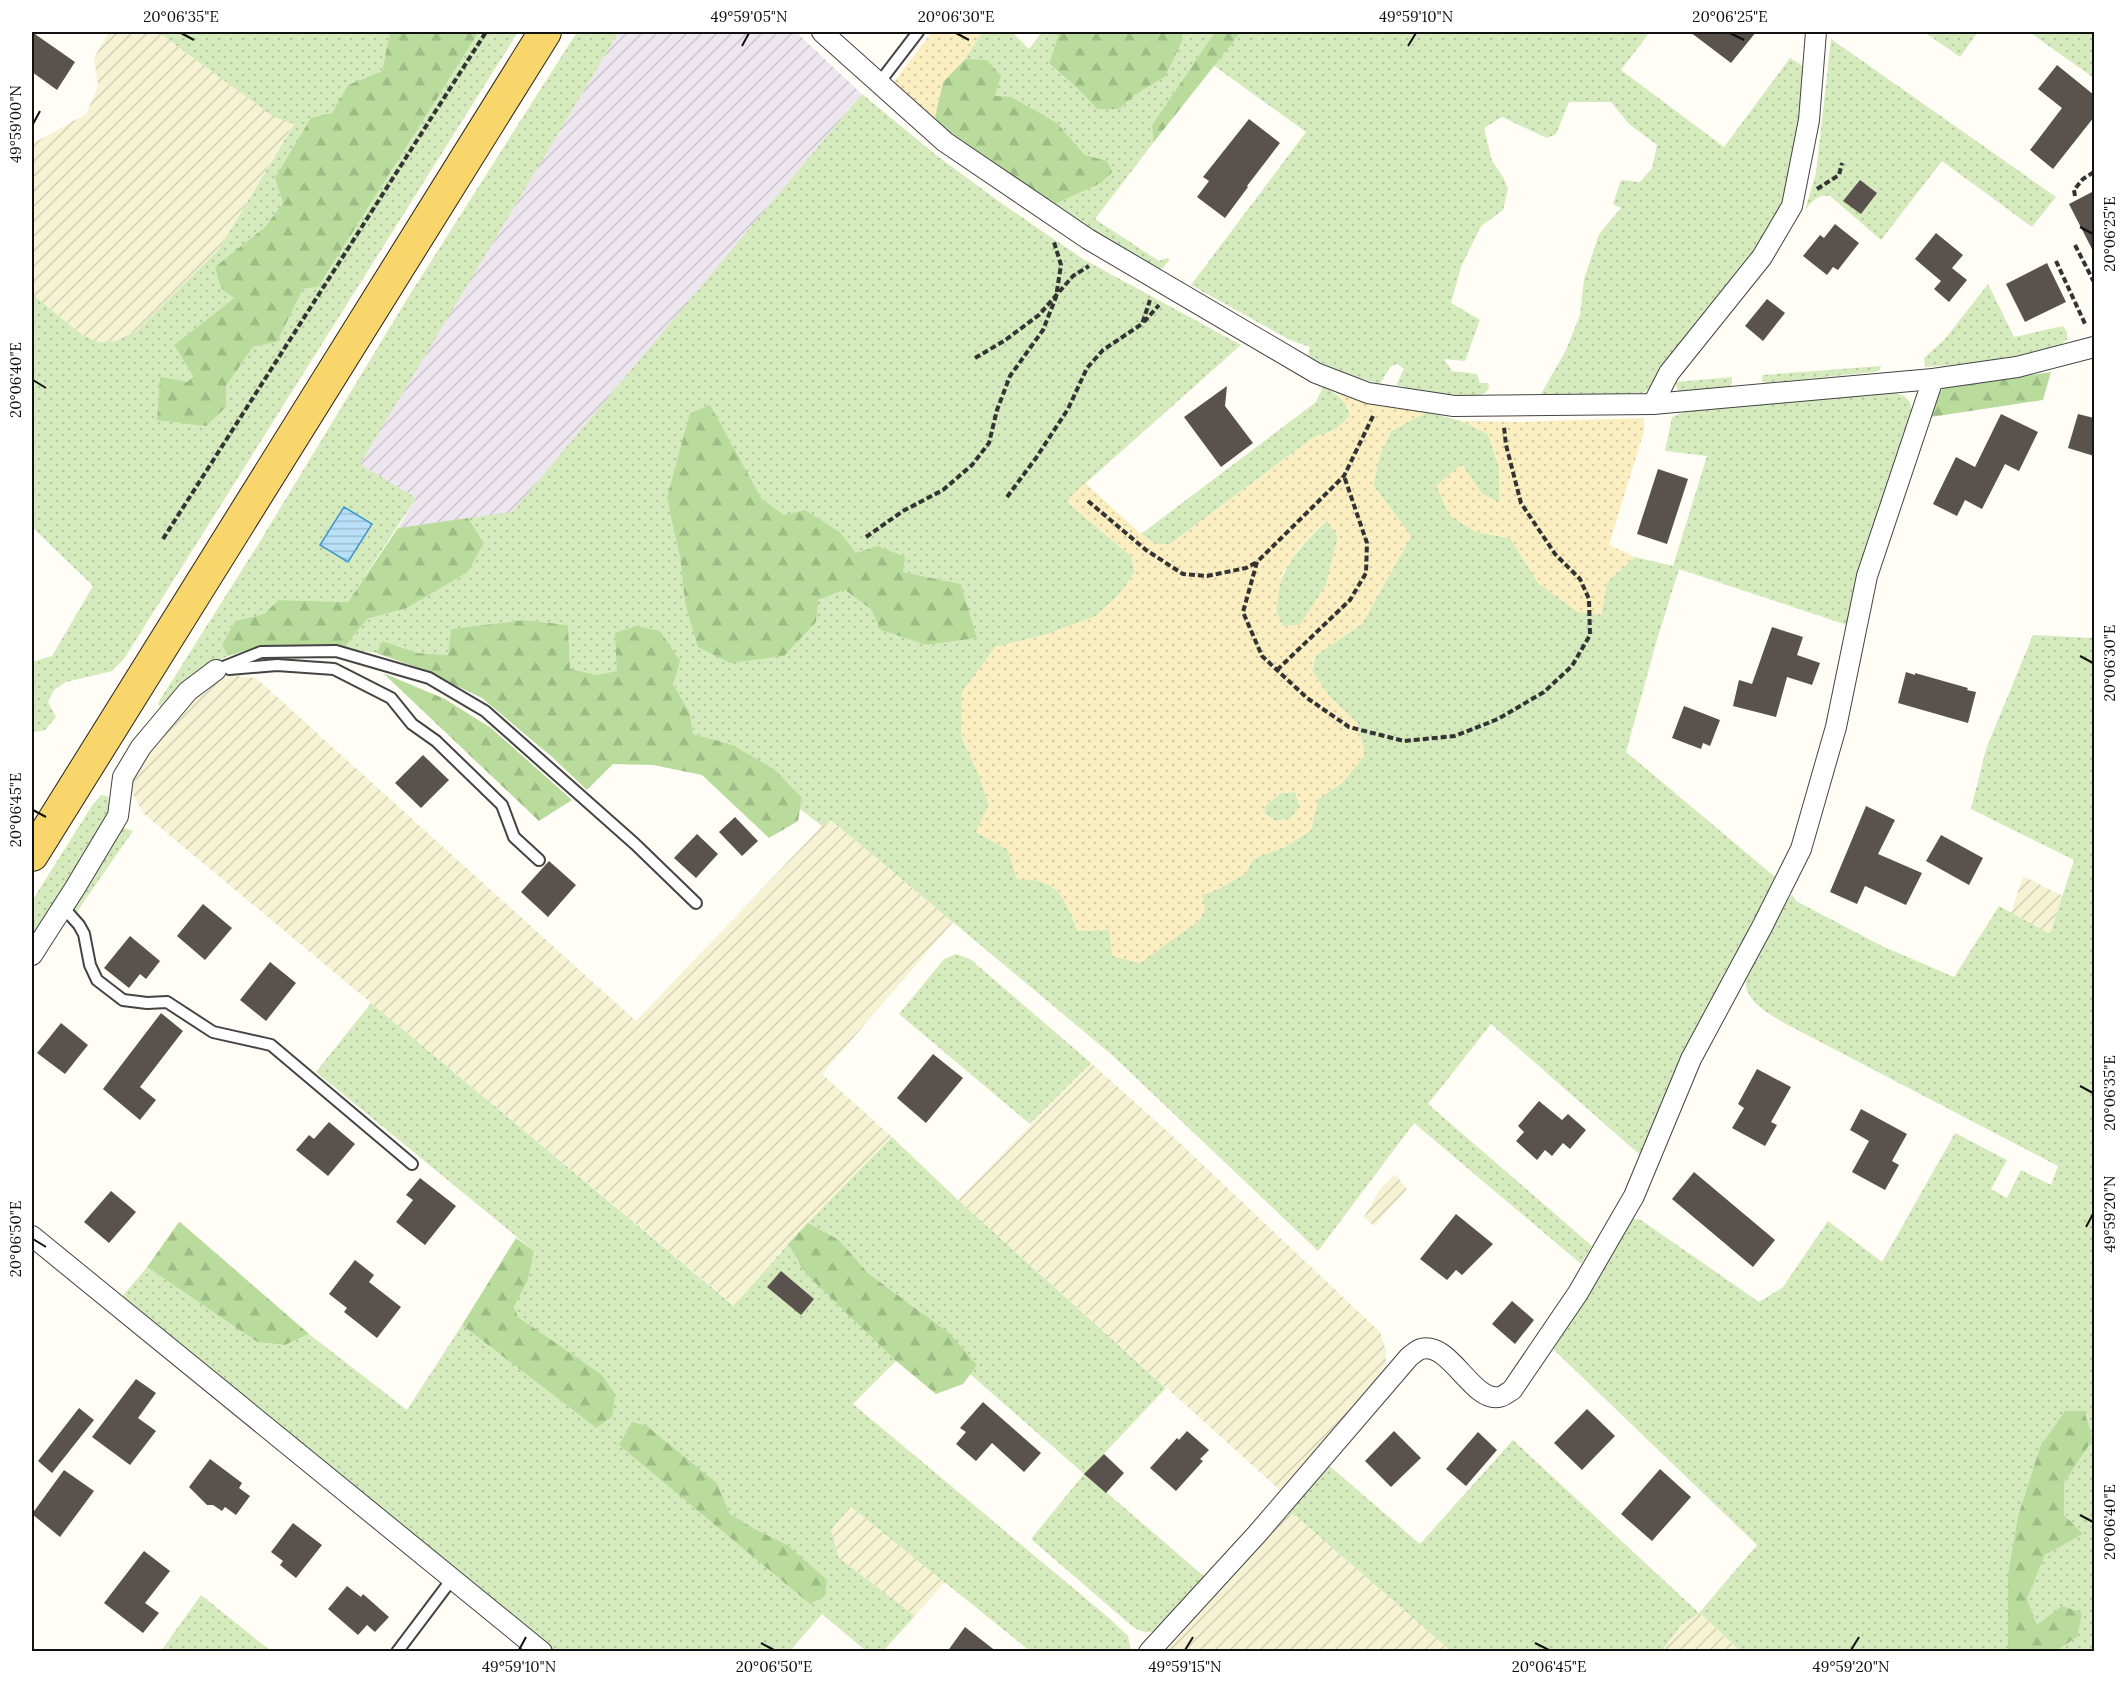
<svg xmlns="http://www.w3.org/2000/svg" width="2126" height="1683" viewBox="0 0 2126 1683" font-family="Lora,serif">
	<defs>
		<pattern id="industrial-furrows" width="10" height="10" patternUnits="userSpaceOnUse" patternTransform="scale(1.5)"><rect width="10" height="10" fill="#eee6ef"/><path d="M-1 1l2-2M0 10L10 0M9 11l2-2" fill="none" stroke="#cbc4cc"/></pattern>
		<pattern id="farmland-furrows" width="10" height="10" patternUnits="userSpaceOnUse" patternTransform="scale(1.5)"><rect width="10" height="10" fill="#f6f3d4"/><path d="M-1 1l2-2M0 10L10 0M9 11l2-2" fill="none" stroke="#d2cfb5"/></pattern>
		<pattern id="grass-dots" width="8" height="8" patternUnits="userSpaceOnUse" patternTransform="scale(1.5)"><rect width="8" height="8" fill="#d5ebbd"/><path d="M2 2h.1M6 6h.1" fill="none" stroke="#b6c8a1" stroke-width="1.8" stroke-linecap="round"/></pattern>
		<pattern id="forest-firs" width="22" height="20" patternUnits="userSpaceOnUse" patternTransform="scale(1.5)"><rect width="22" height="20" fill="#b9dc9c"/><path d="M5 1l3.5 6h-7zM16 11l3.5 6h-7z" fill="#9ebc85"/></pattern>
		<pattern id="sand-dots" width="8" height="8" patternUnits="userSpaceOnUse" patternTransform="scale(1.5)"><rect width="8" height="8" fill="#fbeec1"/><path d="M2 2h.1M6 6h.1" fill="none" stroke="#d6cba5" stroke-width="1.8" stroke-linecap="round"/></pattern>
		<pattern id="water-rules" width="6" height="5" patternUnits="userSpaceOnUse" patternTransform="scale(1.5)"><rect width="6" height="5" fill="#b9e0f7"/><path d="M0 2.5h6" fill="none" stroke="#9ebfd3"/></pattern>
	</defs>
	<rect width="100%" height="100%" fill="#fffdf5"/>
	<path fill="url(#industrial-furrows)" d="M619,32H796L862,94L512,513L398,528L416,498L359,464Z"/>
	<g fill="url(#farmland-furrows)">
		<path d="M109,32H158L191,56L294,123L219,249L136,331L116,341L98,342L81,334L32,294V144L86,114L98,86L94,58Z"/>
		<path d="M230,675L256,678L636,1021L822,826L831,820L953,922L822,1074L892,1137L780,1252L735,1306L144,814L128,786L131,774L209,683Z"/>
		<path d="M2023,876L2063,896L2050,935L2011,913Z"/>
		<path d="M1091,1063L1168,1132L1380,1332L1386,1351V1363L1373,1385L1283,1493L958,1200Z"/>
		<path d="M1395,1174L1407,1189L1374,1226L1364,1217L1380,1189Z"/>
		<path d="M851,1507L945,1582L915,1616L839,1558L831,1530Z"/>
		<path d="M1287,1514L1296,1516L1451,1651L1168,1652L1171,1645Z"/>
		<path d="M1700,1613L1740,1651L1662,1652L1681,1625Z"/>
	</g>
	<g fill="url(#grass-dots)" fill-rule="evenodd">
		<path d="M158,32H390L382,71L348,85L283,203L265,227L216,267L234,298L174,345L193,375L187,382L226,407V386L253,347L277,342L303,289L318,287L479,32H518L124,659L112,671L66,682L54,690L48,702L56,717L45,730L35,732L32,729V662L52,656L93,586L32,527V294L81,334L98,342L116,341L136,331L219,249L294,124L274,117Z"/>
		<path d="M577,32H619L360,464L416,498L348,602L278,600L264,614L235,621L222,645L228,656L206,667L166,707L160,708L158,703L259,543L407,299Z"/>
		<path d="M982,32H1014L1016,36L1029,49L1042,32H1055L1058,36L1049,65L1076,87L1097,109H1119L1136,94L1165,77L1183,39L1182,32H1215L1152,125L1153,143L1095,219L1159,261L1167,258L1170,259L1163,268L1157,270L1049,207L1101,183L1085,155L1057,123L1012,97H995L965,59Z"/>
		<path d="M1241,32H1650L1621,70L1724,147L1790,58L1803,66L1801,112L1791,185L1765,243L1650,388L1643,393L1549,397L1541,394L1566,350L1580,315L1584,279L1599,234L1621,208L1613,204L1621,180L1640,182L1652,168L1657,145L1629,124L1611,102H1569L1556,134L1547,138L1502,117L1484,128L1492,161L1503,177L1508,189L1503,210L1481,226L1461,267L1451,303L1480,320L1465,361L1444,359L1452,371L1477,374L1480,383H1488L1489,388C1487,391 1485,393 1482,394C1467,399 1412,390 1396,385L1404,369L1397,364L1390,367L1380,384L1340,372L1308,356L1310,347L1290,340L1191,285L1306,132L1213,65Z"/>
		<path d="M1924,32H1978L1960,57Z"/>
		<path d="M2029,32H2094V78Z"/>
		<path d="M1831,39L2056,197L2032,227L1942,161L1881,240L1830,196C1818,194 1812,201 1805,210L1816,173Z"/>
		<path d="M862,94L936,155L1001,203L1083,259L1241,345L1070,497L1068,503L1131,556L1135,572L1118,596L1094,617L1045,635L995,647L980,778L989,804L977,832L1008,850L1017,879C1060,879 1063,896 1078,931L1214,891L1245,874L1253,859L1285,847L1311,830L1318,799L1343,782L1358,724L1329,696L1312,671L1316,655L1362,624L1411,536L1373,485L1380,455L1391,431L1427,412L1461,421L1488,434L1499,467L1500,503L1482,494L1462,465L1476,532L1510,538L1539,584L1601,615L1607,582L1635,557L1673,566L1707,456L1665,451L1672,417L1687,411L1896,393C1914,398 1912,408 1911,424L1847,625L1679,569L1656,643L1626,752L1780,881L1693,1037L1640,1155L1491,1024L1428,1104L1592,1246L1581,1264L1414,1123L1318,1251L1112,1055L831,820L822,826L800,809L802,798L730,744L693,734L690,713L673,684L618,671L596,675L570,670L568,625L524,620L451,629L448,655L418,653L384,641L376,653L344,648L367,619L407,608L468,572L484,543L468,518L512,512ZM747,475L761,498L784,515L841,533L856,554L903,572L961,584L977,638L927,645L845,590L818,600L685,603L680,556Z"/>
		<path d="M1988,284L2014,337L2063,326L2067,332V340L2058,346L1985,363L1925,367L1924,358L1945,339Z"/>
		<path d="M1881,366L1879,371L1874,372L1766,383L1762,381V375Z"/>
		<path d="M1732,377V383L1729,389L1683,392L1678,391L1675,382Z"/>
		<path d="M1323,387C1337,393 1347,401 1350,416L1335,430L1314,437L1170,544H1156L1141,534L1316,402Z"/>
		<path d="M1327,520L1338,537L1326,585L1300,625L1283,626C1280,621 1276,614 1276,609C1276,570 1302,545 1327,520Z"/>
		<path d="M2033,635L2094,638V1651H2056L2077,1637L2037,1625L2027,1599L2045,1555L2082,1534L2064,1515V1483L2093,1439L2040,1447L2018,1516L2008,1573V1651H1740L1700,1613L1681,1625L1662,1651H1451L1296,1516L1287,1514L1325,1462L1420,1544L1513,1440L1699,1613L1757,1545L1550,1346L1631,1218L1641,1220L1759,1302L1783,1287L1828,1221L1882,1262L1955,1133L2007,1160L1991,1189L2007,1198L2021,1170L2051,1185L2058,1166L1784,1023C1759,1007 1739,998 1747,965L1792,894L1796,901L1882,946L1954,977L1999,906L2050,934L2074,860L1971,809L1986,749Z"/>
		<path d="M1295,792L1300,807L1290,819L1276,821L1265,814L1264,807L1281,793Z"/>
		<path d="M101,795L107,796L111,803L112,812L32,942V901L93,804Z"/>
		<path d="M125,828L133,831L76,913L73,906L118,830Z"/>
		<path d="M956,954L970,959L1091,1063L1030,1124L899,1014L944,959Z"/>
		<path d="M371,1003L734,1306L788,1244L806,1274L896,1361L853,1404L1109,1618L1128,1636L1131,1651H1030L851,1507L831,1530L839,1558L915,1616L883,1651H866L822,1614L790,1651H553L121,1298L147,1267L257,1342L285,1345L309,1334L407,1410L462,1325L596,1428L601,1374L518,1317L514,1307L528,1280L534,1251L316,1072ZM647,1426L717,1483L730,1514L757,1530L809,1604Z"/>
		<path d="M892,1137L958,1200L1166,1388L1085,1474L1206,1578L1160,1629C1149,1634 1143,1633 1133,1627L1031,1539L1084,1474L970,1374L977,1365L920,1311L868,1273L839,1240L808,1223Z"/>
		<path d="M201,1595L271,1651H161Z"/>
	</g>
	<g fill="url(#forest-firs)">
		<path d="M390,32H479L318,287L303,289L277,342L253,347L226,386V407L206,426L157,420L160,377L187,382L193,376L174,345L234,298L221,288L215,267L265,227L283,203L275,178L311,118L332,113L348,85L382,71Z"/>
		<path d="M1055,32H1182L1183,39L1165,77L1136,94L1119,109H1097L1076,87L1049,64L1058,36Z"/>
		<path d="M1215,32H1241L1153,143L1152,125Z"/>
		<path d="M965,59L987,60L1001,76L995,96L1012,97L1057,123L1085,155L1107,161L1112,172L1101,183L1049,207L937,125L935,116L943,82Z"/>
		<path d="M2051,372L2043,400L1931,417L1938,393L1945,387Z"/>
		<path d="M710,405L761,498L784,515L805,510L841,533L856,553L878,546L905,557L903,572L961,584L977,638L927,645L881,630L871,609L845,590L818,600L816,622L784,656L730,663L698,647L685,603L680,556L667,498L690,413Z"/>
		<path d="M468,518L484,543L468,572L407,608L367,619L344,648L313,645H264L228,656L222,645L235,621L264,614L278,600L348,602L398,528Z"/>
		<path d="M524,620L568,625L570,669L596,675L617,671L615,633L636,626L660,631L680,661L673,684L690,713L693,734L730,744L774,769L802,798L798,821L769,838L702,775L653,765L613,764L587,790L552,757L482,698L419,668L376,653L383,641L418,653L448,655L451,629Z"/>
		<path d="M383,673L445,699L491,728L572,800L539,821Z"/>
		<path d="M179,1222H180L309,1334L285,1345L257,1342L147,1267Z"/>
		<path d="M808,1223L839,1240L868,1273L949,1333L977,1365L963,1384L936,1394L896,1361L806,1274L788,1244Z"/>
		<path d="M516,1238L534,1251L528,1280L514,1307L518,1317L601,1374L615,1394L612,1417L596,1428L462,1325Z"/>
		<path d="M2065,1411H2084L2093,1439L2064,1483V1515L2083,1534L2045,1555L2027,1599L2037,1625L2062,1606L2082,1613L2077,1637L2056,1651H2008V1573L2018,1516L2040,1447Z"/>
		<path d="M632,1422L647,1426L717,1483L730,1514L757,1530L787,1545L827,1580L825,1596L810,1604L619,1445Z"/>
	</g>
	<g fill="url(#sand-dots)" fill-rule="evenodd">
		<path d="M932,32H982L965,59L943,82L935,116L937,125L893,83Z"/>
		<path d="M1336,392L1379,406L1427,412L1391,431L1380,455L1373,485L1411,536L1362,624L1316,655L1312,671L1329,696L1358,724L1365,755L1343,782L1318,799L1311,830L1285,847L1253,859L1245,874L1214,891L1202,895L1205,910L1199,921L1140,963L1112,956L1109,930L1078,931C1063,896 1060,879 1017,879L1008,850L976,832L989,804L980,778L961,736L962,692L995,647L1045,635L1094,617L1118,596L1135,572L1131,556L1068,503L1070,497L1085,483L1141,534L1156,544H1170L1314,437L1335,430L1350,416L1348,407ZM1326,520L1338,537L1326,585L1300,625L1283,626L1276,611L1282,574L1300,547ZM1295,792L1300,806L1290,819L1276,821L1265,814L1264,807L1281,793Z"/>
		<path d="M1644,418V431L1609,545L1635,557L1607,582L1601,615L1578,612L1539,584L1510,538L1476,532L1450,516L1436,486L1462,464L1482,494L1499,502V467L1488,434L1461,421L1520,422Z"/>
	</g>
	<path fill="url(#water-rules)" stroke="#3f96cf" stroke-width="1.5" d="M344,507L372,524L348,562L320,545Z"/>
	<g fill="#5a524d">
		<path d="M32,32L75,62L57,90L32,72Z"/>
		<path d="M1690,32H1756L1731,63Z"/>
		<path d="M2057,65L2094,95V117L2053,169L2030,150L2062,108L2038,89Z"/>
		<path d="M1249,119L1280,143L1247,186L1248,187L1225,218L1197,197L1209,181L1203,177Z"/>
		<path d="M1860,180L1877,193L1861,214L1843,201Z"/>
		<path d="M2094,191V253L2069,204Z"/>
		<path d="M1835,224L1859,243L1838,270L1833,267L1827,275L1803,256L1820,235L1824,238Z"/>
		<path d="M1936,233L1963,255L1952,268L1967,280L1949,302L1934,289L1941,281L1915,259Z"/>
		<path d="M2047,263L2066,302L2025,322L2006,284Z"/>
		<path d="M1767,299L1785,313L1763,341L1745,326Z"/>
		<path d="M1227,386L1225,406L1253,443L1221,467L1184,417Z"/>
		<path d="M2001,414L2038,432L2019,471L2005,464L1982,509L1965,500L1957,516L1933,504L1956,457L1975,467Z"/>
		<path d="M2078,414L2094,418V456L2068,448Z"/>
		<path d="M1658,469L1688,479L1667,544L1637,534Z"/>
		<path d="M1772,627L1803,637L1797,655L1820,663L1812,685L1787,677L1776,717L1733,706L1739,680L1752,684Z"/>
		<path d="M1906,672L1915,675V673L1968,688L1967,690L1976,692L1968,723L1898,703Z"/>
		<path d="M1684,706L1720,720L1710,746L1703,743L1701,749L1672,738Z"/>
		<path d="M423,755L449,780L421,808L395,783Z"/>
		<path d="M1866,806L1895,820L1878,854L1922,873L1906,905L1865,886L1857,904L1830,892Z"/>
		<path d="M735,817L758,841L742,856L719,832Z"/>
		<path d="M697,834L718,854L696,878L674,858Z"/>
		<path d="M1941,835L1983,858L1969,885L1926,861Z"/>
		<path d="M549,861L576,885L548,917L521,892Z"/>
		<path d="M203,904L232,928L205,960L177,936Z"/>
		<path d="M130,936L160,961L146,979L140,974L129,988L104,968Z"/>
		<path d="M270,962L296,983L266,1021L240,1000Z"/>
		<path d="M161,1013L183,1031L140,1087L156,1100L140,1120L103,1089Z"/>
		<path d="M61,1023L88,1045L65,1074L37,1053Z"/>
		<path d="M933,1054L963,1078L926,1123L897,1098Z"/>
		<path d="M1757,1069L1791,1087L1771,1122L1777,1125L1765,1146L1732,1128L1744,1108L1738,1104Z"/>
		<path d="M1539,1101L1562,1120L1568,1114L1586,1130L1570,1149L1563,1143L1552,1156L1545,1150L1537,1160L1516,1141L1524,1132L1518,1126Z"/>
		<path d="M1861,1109L1907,1134L1892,1161L1899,1165L1885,1190L1852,1172L1869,1141L1850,1130Z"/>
		<path d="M329,1122L355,1144L328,1176L296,1150L309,1135L314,1139Z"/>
		<path d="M1694,1172L1775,1240L1753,1267L1672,1199Z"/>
		<path d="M420,1178L456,1206L425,1245L396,1222L413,1200L406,1195Z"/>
		<path d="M111,1191L136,1212L109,1243L84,1222Z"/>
		<path d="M1456,1214L1493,1244L1462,1275L1456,1270L1447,1280L1420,1259Z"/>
		<path d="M355,1260L374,1275L369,1282L401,1307L377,1338L344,1312L347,1308L329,1294Z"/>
		<path d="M781,1271L814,1299L801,1315L767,1287Z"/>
		<path d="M1512,1301L1534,1320L1515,1344L1492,1324Z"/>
		<path d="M136,1379L156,1393L138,1418L156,1431L130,1465L92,1437Z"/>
		<path d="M983,1402L1041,1453L1024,1472L992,1443L976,1461L956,1444L966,1432L960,1428Z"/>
		<path d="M79,1408L94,1420L52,1473L38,1461Z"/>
		<path d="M1587,1409L1615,1436L1582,1470L1554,1443Z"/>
		<path d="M1187,1431L1209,1450L1200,1459L1203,1461L1176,1491L1150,1468L1177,1438L1179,1440Z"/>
		<path d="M1394,1431L1421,1458L1391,1487L1365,1461Z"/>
		<path d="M1478,1432L1497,1450L1466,1486L1446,1469Z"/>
		<path d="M1104,1454L1124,1473L1106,1493L1084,1474Z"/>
		<path d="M210,1459L242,1483L239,1488L250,1496L236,1515L225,1507L222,1511L213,1505H207L189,1487Z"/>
		<path d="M1660,1469L1691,1497L1652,1541L1621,1514Z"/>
		<path d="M64,1470L94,1491L60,1537L32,1514Z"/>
		<path d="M293,1523L322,1545L296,1578L280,1565L283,1561L271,1552Z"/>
		<path d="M144,1551L170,1571L145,1603L159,1613L143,1633L104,1603Z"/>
		<path d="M347,1586L361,1597L363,1594L389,1617L375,1632L367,1625L358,1635L328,1609Z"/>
		<path d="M965,1627L997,1652H947Z"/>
	</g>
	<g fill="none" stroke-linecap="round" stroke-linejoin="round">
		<g stroke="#444" stroke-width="14">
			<g id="service">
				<path d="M879,83L918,32"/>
				<path d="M229,669L277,665L334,669L391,698L412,724L436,741L502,805L514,837L539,860"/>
				<path d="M216,670L261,652L336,651L429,678L485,711L635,844L696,903"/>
				<path d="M63,907L79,925L84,934L90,965L97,980L123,1000L147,1003L167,1002L213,1032L271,1045L412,1164"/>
				<path d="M397,1652L452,1579"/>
			</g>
		</g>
		<g stroke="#444" stroke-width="22">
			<g id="minor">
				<path d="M822,32L945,142L1088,239L1316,373L1368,393L1454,406L1653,404L1933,379L2017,367L2094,347"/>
				<path d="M1653,404L1669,373L1762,257L1792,206L1809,120L1816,32"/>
				<path d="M32,955L75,888L118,816L123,777L141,747L188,691L216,670"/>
				<path d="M32,1236L542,1652"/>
				<path d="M1149,1652L1257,1534L1409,1357C1412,1355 1417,1350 1421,1349C1450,1341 1472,1402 1499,1397C1503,1397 1508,1392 1512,1390L1578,1293L1634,1196L1691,1059L1763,925L1801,849L1836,727L1867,576L1933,379"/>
			</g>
		</g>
		<g stroke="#222" stroke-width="34">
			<path id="primary" d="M32,855L545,32"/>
		</g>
		<g stroke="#333" stroke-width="4" stroke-dasharray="6 3" stroke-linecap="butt">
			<path d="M1817,189L1839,175L1842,163"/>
			<path d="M2075,196L2074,190L2083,179L2094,172"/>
			<path d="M2075,245L2094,282"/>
			<path d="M2056,261L2086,326"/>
			<path d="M1144,322L1159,305"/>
			<path d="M975,358L1004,341L1039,315L1073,276L1089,266"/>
			<path d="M1373,416L1344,476L1257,562L1243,612L1262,656L1307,698L1349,727L1404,741L1455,736L1498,719L1544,692L1572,666L1590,635L1589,599L1580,579L1555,554L1521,503L1506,445L1504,427"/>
			<path d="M1007,497L1036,458L1068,409L1087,368L1103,350L1142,324L1150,300"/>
			<path d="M1088,501L1146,550L1183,574L1207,576L1246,568L1257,562"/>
			<path d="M866,537L903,511L943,490L972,465L989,443L997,410L1010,376L1043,330L1056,297L1061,265L1054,242"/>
			<path d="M163,539L486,32"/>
			<path d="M1277,670L1350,600L1366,573L1367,543L1344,476"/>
		</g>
		<use href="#service" stroke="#fff" stroke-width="10"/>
		<use href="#minor" stroke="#fff" stroke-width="20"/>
		<use href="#primary" stroke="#f9d66b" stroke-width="32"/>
	</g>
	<path fill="none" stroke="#111" stroke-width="2" d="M181,33L194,40M956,33L969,40M1730,33L1744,40M742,46L749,33M1408,46L1416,33M33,124L40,111M2080,227L2093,234M33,380L46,388M2080,656L2093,663M33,810L46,817M2080,1086L2093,1093M2086,1227L2093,1214M33,1239L46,1247M2080,1515L2093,1522M761,1643L774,1650M1535,1643L1549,1650M519,1650L526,1637M1185,1650L1193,1637M1851,1650L1859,1637"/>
	<rect width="2126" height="1683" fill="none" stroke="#ffffff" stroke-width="66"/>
	<rect x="33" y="33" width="2060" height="1617" fill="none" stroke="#111" stroke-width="2"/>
	<g font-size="15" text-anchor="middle" fill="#111">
		<text x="181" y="22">20°06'35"E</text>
		<text x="749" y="22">49°59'05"N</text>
		<text x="956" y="22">20°06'30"E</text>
		<text x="1416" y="22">49°59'10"N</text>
		<text x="1730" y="22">20°06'25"E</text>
		<text transform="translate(16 124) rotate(-90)" y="5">49°59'00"N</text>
		<text transform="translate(2110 234) rotate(-90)" y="5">20°06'25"E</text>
		<text transform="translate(16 380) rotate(-90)" y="5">20°06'40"E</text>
		<text transform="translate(2110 663) rotate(-90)" y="5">20°06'30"E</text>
		<text transform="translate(16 810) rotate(-90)" y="5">20°06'45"E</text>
		<text transform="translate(2110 1093) rotate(-90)" y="5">20°06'35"E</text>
		<text transform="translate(2110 1214) rotate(-90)" y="5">49°59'20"N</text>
		<text transform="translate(16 1239) rotate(-90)" y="5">20°06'50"E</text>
		<text transform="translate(2110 1522) rotate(-90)" y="5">20°06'40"E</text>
		<text x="519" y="1672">49°59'10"N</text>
		<text x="774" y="1672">20°06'50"E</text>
		<text x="1185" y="1672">49°59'15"N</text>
		<text x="1549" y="1672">20°06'45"E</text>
		<text x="1851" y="1672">49°59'20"N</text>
	</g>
</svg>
